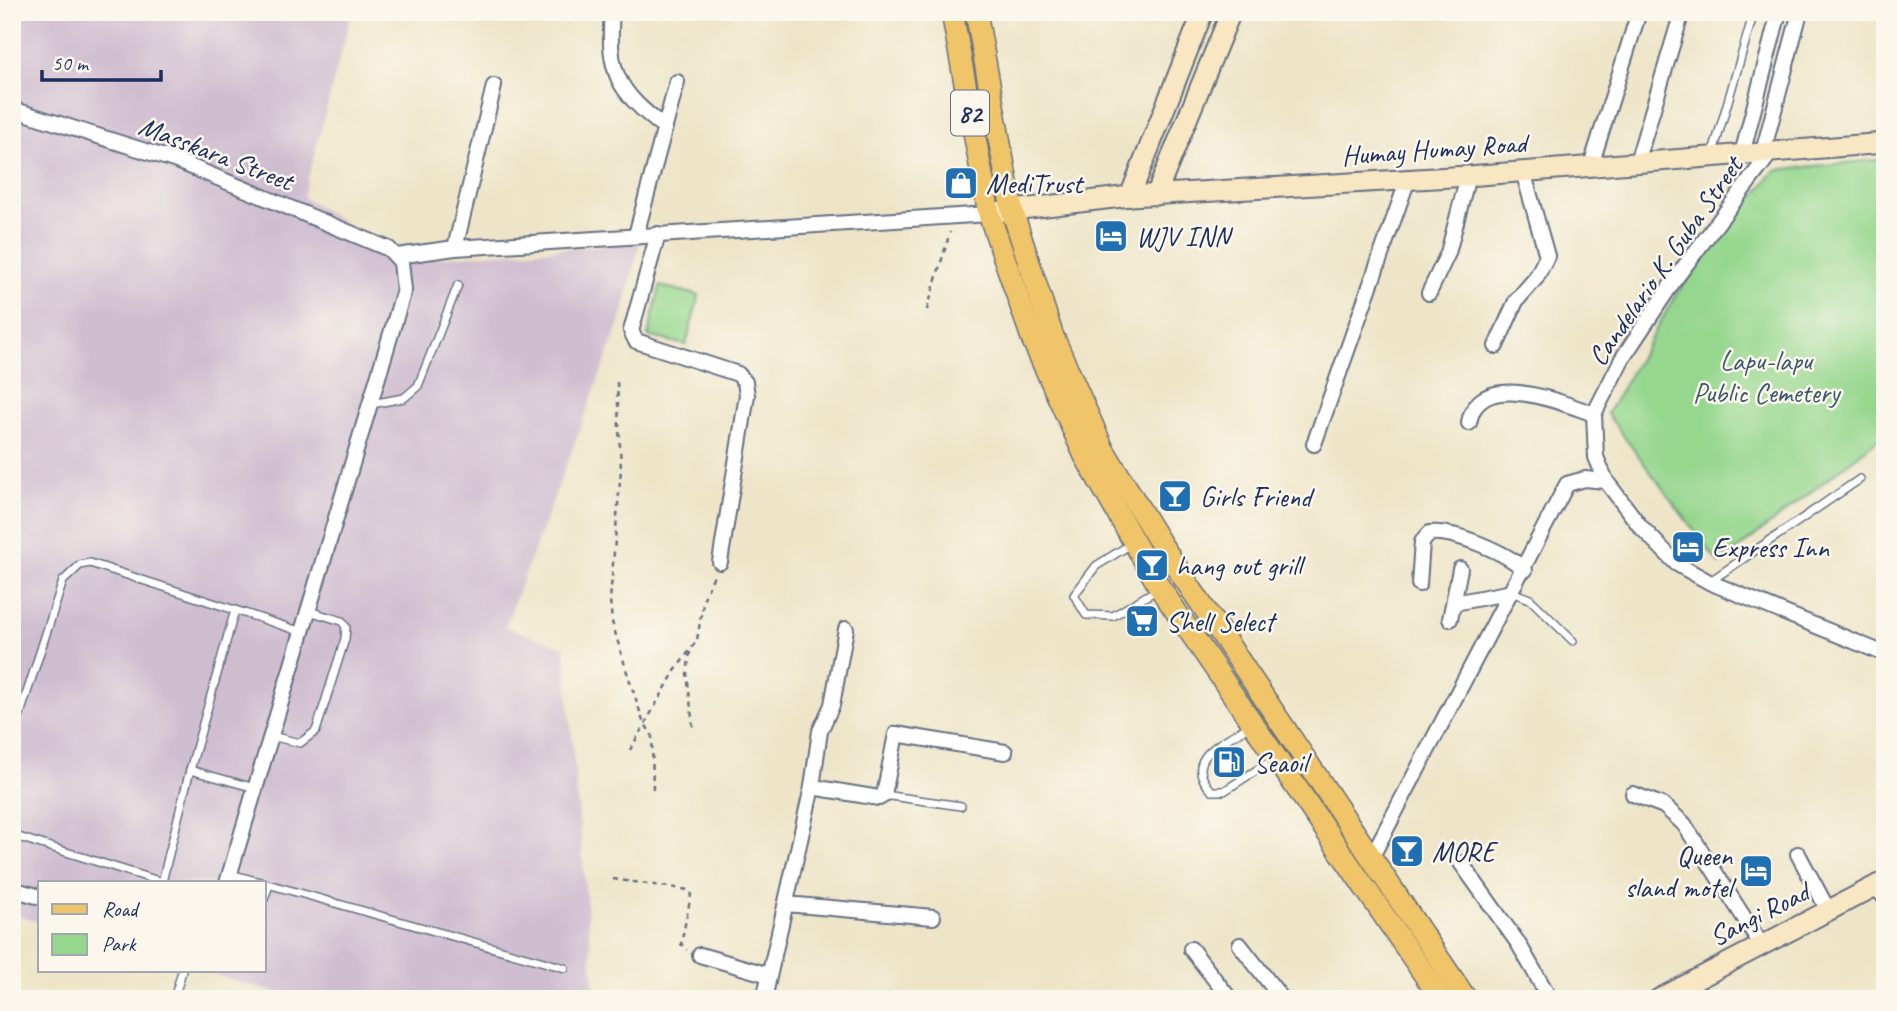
<svg xmlns="http://www.w3.org/2000/svg" width="1897" height="1011" viewBox="0 0 1897 1011" font-family="Caveat,sans-serif">
	<rect width="100%" height="100%" fill="#fbf7ec"/>
	<filter id="ink" filterUnits="userSpaceOnUse"><feTurbulence type="fractalNoise" baseFrequency=".0143" numOctaves="2"/><feDisplacementMap in="SourceGraphic" scale="14" xChannelSelector="R" yChannelSelector="G"/><feConvolveMatrix kernelMatrix="1 2 1 2 8 2 1 2 1" color-interpolation-filters="sRGB"/></filter>
	<filter id="wash" filterUnits="userSpaceOnUse"><feTurbulence type="fractalNoise" baseFrequency=".00686" numOctaves="4" result="noise"/><feDisplacementMap in="SourceGraphic" scale="28" xChannelSelector="R" yChannelSelector="G"/><feGaussianBlur stdDeviation="1.57" result="paint"/><feColorMatrix in="noise" values="0 0 0 0 0 0 0 0 0 0 0 0 0 0 0 0 0 1.4 0 .05"/><feComposite in="paint" operator="in"/></filter>
	<g filter="url(#wash)">
		<rect width="100%" height="100%" fill="#eee5c8"/>
		<path fill="#cfbdd0" d="M12,12H352L303,197L404,260L640,243L621,320L505,627L564,647L594,987L590,999H296L202,971H264V883H40V922L12,914Z"/>
		<g fill="#96d78e" stroke="#588376" stroke-width="2">
			<path d="M1885,159V434L1719,564L1607,414L1677,293L1775,170Z"/>
			<path d="M660,286L699,295L686,345L648,336Z"/>
		</g>
	</g>
	<g filter="url(#ink)">
		<g fill="none" stroke-linecap="round" stroke-linejoin="round">
			<g stroke="#656f83" stroke-width="10">
				<g id="lane">
					<path d="M1712,156L1754,12"/>
					<path d="M371,404L404,398L418,386L458,285"/>
					<path d="M1131,544L1096,566L1074,595L1086,615L1113,616L1158,589"/>
					<path d="M1709,582L1860,479"/>
					<path d="M1512,592L1530,599L1573,641"/>
					<path d="M235,610L302,632"/>
					<path d="M1249,726C1224,742 1180,758 1212,791H1224L1274,759"/>
					<path d="M271,736L300,743L316,731L345,639L346,627L342,621L309,611"/>
					<path d="M12,739L63,581L80,565L90,563L235,610L190,770"/>
					<path d="M884,795L961,806"/>
					<path d="M12,835L162,882L190,770L255,788"/>
					<path d="M230,874L264,883"/>
					<path d="M264,883L565,968"/>
					<path d="M264,899L269,885"/>
					<path d="M174,999L182,971"/>
				</g>
			</g>
			<g stroke="#656f83" stroke-width="18">
				<g id="street">
					<path d="M612,12C607,72 617,91 664,127"/>
					<path d="M12,109L177,161L389,249L401,262L404,290L227,883"/>
					<path d="M1772,151L1675,279L1622,359L1594,414L1596,457L1606,481L1640,526L1677,564L1709,582L1885,654"/>
					<path d="M1763,152L1800,12"/>
					<path d="M1742,154L1779,12"/>
					<path d="M1637,162L1682,12"/>
					<path d="M1591,165L1639,12"/>
					<path d="M658,234L631,331L636,341L738,374L745,382L747,395L720,562"/>
					<path d="M636,235L677,82"/>
					<path d="M455,248L494,86"/>
					<path d="M397,256L455,248L989,214"/>
					<path d="M1429,293L1448,253L1468,176"/>
					<path d="M1496,346L1516,301L1536,278L1547,256L1523,171"/>
					<path d="M1469,423C1478,367 1562,403 1594,414"/>
					<path d="M1314,444L1408,179"/>
					<path d="M1419,584L1422,542L1430,533C1454,530 1507,553 1525,570"/>
					<path d="M1454,603L1512,592"/>
					<path d="M1450,619L1460,569"/>
					<path d="M812,787L879,798L884,795L896,734L1005,752"/>
					<path d="M1633,794L1664,806L1684,824L1761,944"/>
					<path d="M1798,854L1828,910"/>
					<path d="M1370,860L1567,484L1585,479L1606,481"/>
					<path d="M1461,863L1518,943L1550,999"/>
					<path d="M1875,886L1885,898"/>
					<path d="M12,889L40,897"/>
					<path d="M786,904L933,917"/>
					<path d="M1240,945L1282,999"/>
					<path d="M1191,949L1230,999"/>
					<path d="M700,955L769,975"/>
					<path d="M764,999L812,787L820,731L832,705L846,629"/>
				</g>
			</g>
			<g stroke="#656f83" stroke-width="23">
				<g id="secondary">
					<path d="M1156,195L1231,12"/>
					<path d="M1130,196L1203,12"/>
					<path d="M996,212L1130,196L1468,176L1885,143"/>
					<path d="M1659,999L1885,881"/>
				</g>
			</g>
			<g stroke="#656f83" stroke-width="24">
				<g id="primary">
					<path d="M952,12L989,214L1033,341L1085,456L1160,588L1441,999"/>
					<path d="M976,12L1012,210L1052,334L1103,449L1161,544L1466,999"/>
				</g>
			</g>
			<g stroke="#656f83" stroke-width="2.5" stroke-dasharray="5 5" stroke-linecap="butt">
				<path d="M927,310L950,232"/>
				<path d="M617,382L621,469L610,600L612,622L626,669L643,721L652,735L653,792"/>
				<path d="M690,652L687,673L693,727"/>
				<path d="M630,750L675,671L697,640L704,598L714,575"/>
				<path d="M613,879L689,890L691,895L681,944L687,950"/>
			</g>
			<use href="#lane" stroke="#fff" stroke-width="7"/>
			<use href="#street" stroke="#fff" stroke-width="14"/>
			<use href="#secondary" stroke="#f9e7c3" stroke-width="19"/>
			<use href="#primary" stroke="#f0c469" stroke-width="21"/>
		</g>
	</g>
	<defs>
		<g id="shop-square" transform="scale(1.75)"><rect x="-9" y="-9" width="18" height="18" rx="4" fill="#1f6fb2" stroke="#fbf7ec"/><path d="M-5-2.5h2.3a2.7 3.5 0 0 1 5.4 0H5L5.5 6h-11ZM-1.5-2.5h3a1.5 2.3 0 0 0-3 0Z" fill="#fff"/></g>
		<g id="hotel-square" transform="scale(1.75)"><rect x="-9" y="-9" width="18" height="18" rx="4" fill="#1f6fb2" stroke="#fbf7ec"/><path d="M-6-4.5h1.5V1H6V5H4.5V3h-9V5H-6ZM-4 0a1.8 1.8 0 1 1 3.6 0ZM.5 0V-2.5h3Q6-2.5 6 0Z" fill="#fff"/></g>
		<g id="bar-square" transform="scale(1.75)"><rect x="-9" y="-9" width="18" height="18" rx="4" fill="#1f6fb2" stroke="#fbf7ec"/><path d="M-6-5H6L.8 .8V4.5H3.5V6h-7V4.5H-.8V.8Z" fill="#fff"/></g>
		<g id="supermarket-square" transform="scale(1.75)"><rect x="-9" y="-9" width="18" height="18" rx="4" fill="#1f6fb2" stroke="#fbf7ec"/><path d="M-6-5.5h2.5l.6 2H6L4.5 2H-2.5L-4.4-4H-6ZM-1.5 3.2a1.3 1.3 0 1 0 .1 0ZM3 3.2a1.3 1.3 0 1 0 .1 0Z" fill="#fff"/></g>
		<g id="fuel-square" transform="scale(1.75)"><rect x="-9" y="-9" width="18" height="18" rx="4" fill="#1f6fb2" stroke="#fbf7ec"/><path d="M-5.5-6h7V0h2V4h1.3V-2.5L3-4.5l.8-.8L6-3V5H2.5V1h-1V6h-7ZM-4.2-4.7v3.2H.2V-4.7Z" fill="#fff"/></g>
	</defs>
	<g fill-rule="evenodd">
		<use href="#shop-square" x="961" y="183"/>
		<use href="#hotel-square" x="1111" y="236"/>
		<use href="#bar-square" x="1175" y="496"/>
		<use href="#hotel-square" x="1688" y="547"/>
		<use href="#bar-square" x="1152" y="565"/>
		<use href="#supermarket-square" x="1142" y="621"/>
		<use href="#fuel-square" x="1229" y="762"/>
		<use href="#bar-square" x="1407" y="851"/>
		<use href="#hotel-square" x="1756" y="871"/>
	</g>
	<g text-anchor="middle" dominant-baseline="central" stroke-width="5" stroke-linejoin="round" paint-order="stroke">
		<rect fill="#fbf7ec" stroke="#5e6b89" stroke-width="2" x="951" y="90.5" width="38" height="45" rx="5"/>
		<g font-size="26" font-weight="bold" fill="#1b2f5e">
			<text x="970" y="113">82</text>
		</g>
		<g font-size="28" fill="#1b2f5e" stroke="#fbf7ec">
			<text transform="translate(1434 149) rotate(-4)">Humay Humay Road</text>
			<text transform="translate(216 153) rotate(21)">Masskara Street</text>
			<text transform="translate(1665 261) rotate(-55)">Candelario K. Guba Street</text>
			<text transform="translate(1759 914) rotate(-27)">Sangi Road</text>
		</g>
		<g font-size="28" fill="#1b2f5e" stroke="#fbf7ec" text-anchor="start">
			<text x="986" y="183">MediTrust</text>
			<text x="1136" y="236">WJV INN</text>
			<text x="1200" y="496">Girls Friend</text>
			<text x="1712" y="547">Express Inn</text>
			<text x="1176" y="565">hang out grill</text>
			<text x="1166" y="621">Shell Select</text>
			<text x="1254" y="762">Seaoil</text>
			<text x="1432" y="851">MORE</text>
			<text x="1732" y="855" text-anchor="end">Queen<tspan x="1732" dy="32">sland motel</tspan></text>
		</g>
		<g font-size="28" fill="#3a596a" stroke="#fbf7ec">
			<text x="1766" y="360">Lapu-lapu<tspan x="1766" dy="32">Public Cemetery</tspan></text>
		</g>
	</g>
	<rect width="1897" height="1011" fill="none" stroke="#fbf7ec" stroke-width="42"/>
	<rect x="38" y="881" width="228" height="91" fill="#fbf7ec" stroke="#a1a7b3" stroke-width="2"/>
	<rect x="52" y="904" width="35" height="10" fill="#f0c469" stroke="#a1a7b3" stroke-width="2"/>
	<text x="102" y="916" font-size="21" fill="#1b2f5e">Road</text>
	<rect x="52" y="934" width="35" height="21" fill="#96d78e" stroke="#a1a7b3" stroke-width="2"/>
	<text x="102" y="951" font-size="21" fill="#1b2f5e">Park</text>
	<path d="M42 70v10h119v-10" fill="none" stroke="#1b2f5e" stroke-width="3.5"/>
	<text x="52" y="70" font-size="21" fill="#1b2f5e" stroke="#fbf7ec" stroke-width="5" paint-order="stroke">50 m</text>
</svg>
